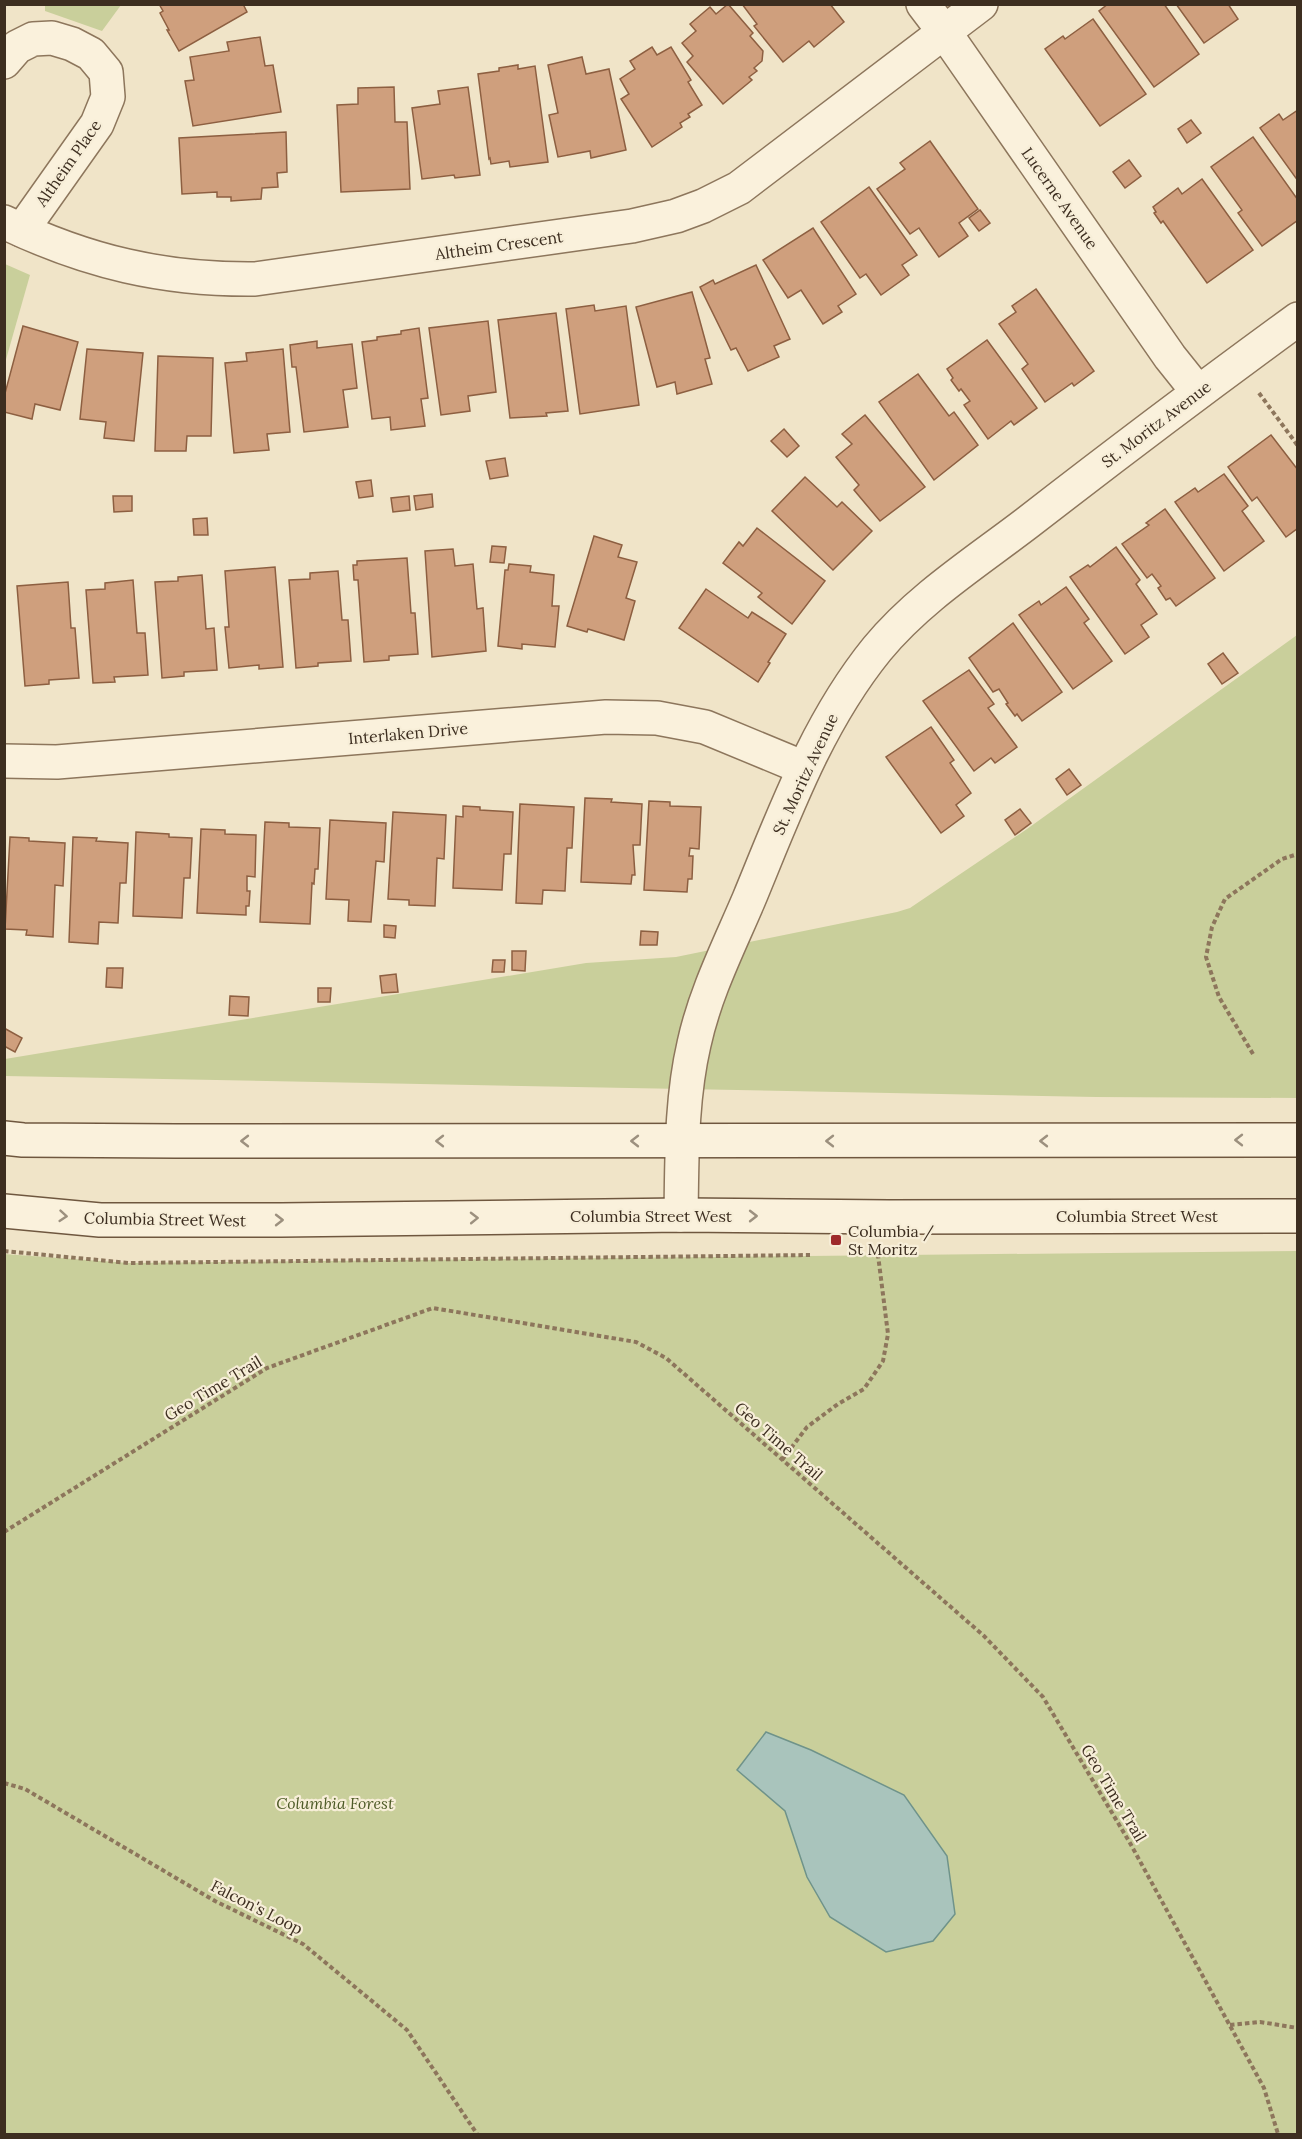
<svg xmlns="http://www.w3.org/2000/svg" width="1302" height="2139" viewBox="0 0 1302 2139" font-family="Lora,serif">
	<rect width="100%" height="100%" fill="#f0e4c8"/>
	<g fill="#c9cf9b">
		<path d="M45,5V4L121,5L102,31L45,11Z"/>
		<path d="M5,264L30,275L5,363Z"/>
		<path d="M1297,635V1098L1096,1097L5,1076V1059L586,963L676,957L897,912L910,908L1027,829Z"/>
		<path d="M1297,1251V2134H5L4,1254L129,1263Z"/>
	</g>
	<path fill="#a9c4bc" stroke="#6f938a" stroke-width="1.5" d="M766,1732L811,1750L904,1795L947,1856L955,1914L933,1941L886,1952L830,1917L807,1877L785,1811L737,1770Z"/>
	<g fill="#cf9f7d" stroke="#8d5f41" stroke-width="1.5">
		<path d="M159,4H243L247,12L179,51L167,30H169L160,13L163,11Z"/>
		<path d="M728,4L753,33L750,36L763,51L762,61L754,68L757,71L749,77L752,80L723,104L687,62L693,56L682,43L696,31L690,24L710,7L716,14Z"/>
		<path d="M742,4H830L844,22L814,47L809,41L783,62L754,26L757,24Z"/>
		<path d="M1108,4H1164L1199,54L1154,87L1099,11Z"/>
		<path d="M1176,4H1228L1238,19L1204,43Z"/>
		<path d="M1093,19L1146,94L1100,126L1045,49L1063,36L1065,39Z"/>
		<path d="M260,37L265,66L273,65L281,112L193,126L185,81L194,80L190,57L229,51L227,42Z"/>
		<path d="M652,47L657,55L671,47L691,80L688,82L702,105L688,114L690,117L680,123L682,127L652,147L621,99L629,94L620,79L635,69L630,61Z"/>
		<path d="M582,57L586,74L609,69L626,150L591,158L590,151L558,157L549,115L558,113L548,65Z"/>
		<path d="M518,65V69L535,66L548,162L510,167L509,161L491,164L490,158L489,159L478,74L499,71V68Z"/>
		<path d="M394,87L395,122H407L410,189L341,192L337,105L358,104V88Z"/>
		<path d="M468,87L480,175L455,178L454,175L422,179L412,108L440,104L438,91Z"/>
		<path d="M1298,110V181L1260,128L1279,114L1283,120Z"/>
		<path d="M1191,120L1201,133L1187,143L1178,129Z"/>
		<path d="M286,132L287,172L277,173L278,187L262,188L261,199L231,201V197H217V192L182,194L179,138Z"/>
		<path d="M1253,137L1298,200V220L1262,246L1238,213L1242,210L1211,167Z"/>
		<path d="M930,141L978,209L959,223L968,236L939,257L919,228L910,234L877,189L905,169L900,163Z"/>
		<path d="M1129,160L1141,176L1125,188L1113,172Z"/>
		<path d="M1202,179L1253,250L1207,283L1163,221L1161,223L1154,213L1156,212L1153,207L1178,188L1182,194Z"/>
		<path d="M869,187L917,255L902,265L909,275L881,295L866,274L860,278L821,222Z"/>
		<path d="M980,210L990,223L979,231L969,218Z"/>
		<path d="M813,228L856,294L838,306L842,312L823,324L801,290L788,298L763,260Z"/>
		<path d="M756,265L790,339L774,346L779,357L748,371L736,348L731,350L700,287L713,280L715,284Z"/>
		<path d="M1036,289L1094,371L1074,386L1072,383L1045,402L1022,369L1028,364L999,324L1016,312L1012,306Z"/>
		<path d="M692,292L710,358L705,359L712,384L677,394L675,382L657,387L636,307Z"/>
		<path d="M594,305L595,311L626,306L639,405L580,414L566,309Z"/>
		<path d="M556,313L568,411L546,413L547,416L510,418L498,320Z"/>
		<path d="M488,321L496,392L468,396L470,411L441,415L429,328Z"/>
		<path d="M23,326L78,342L60,410L35,404L32,419L4,412V397Z"/>
		<path d="M419,328L428,398L421,399L425,426L391,430L390,417L372,419L362,342L377,340V337L401,334V331Z"/>
		<path d="M987,340L1037,408L1014,425L1011,421L988,439L964,405L970,401L961,389L959,391L951,380L953,378L947,369Z"/>
		<path d="M317,341V348L352,344L357,388L343,390L348,427L304,432L296,367H292L290,345Z"/>
		<path d="M87,349L143,353L134,441L104,438L106,422L80,419Z"/>
		<path d="M283,349L290,432L267,434L269,450L234,453L225,363L247,361L246,353Z"/>
		<path d="M158,356L213,358L211,436H187L186,451H155Z"/>
		<path d="M918,374L949,416L954,412L978,445L934,480L879,402Z"/>
		<path d="M865,415L925,487L880,521L854,490L859,485L836,457L852,444L842,434Z"/>
		<path d="M784,429L799,446L787,457L771,441Z"/>
		<path d="M1271,435L1298,470V528L1286,537L1257,497L1252,501L1228,467Z"/>
		<path d="M505,458L508,476L490,479L486,461Z"/>
		<path d="M1224,474L1248,506L1242,511L1264,541L1224,571L1175,502L1195,488L1198,492Z"/>
		<path d="M805,477L837,507L842,502L872,531L833,570L772,511Z"/>
		<path d="M371,480L373,496L359,498L356,482Z"/>
		<path d="M432,494L433,507L416,510L414,496Z"/>
		<path d="M113,496H132V511L114,512Z"/>
		<path d="M409,496L410,510L393,512L391,498Z"/>
		<path d="M1165,509L1215,578L1176,606L1170,598L1166,600L1158,588L1161,586L1152,574L1147,578L1122,544L1149,525L1146,523Z"/>
		<path d="M207,518L208,535H194L193,519Z"/>
		<path d="M757,528L825,581L792,624L758,597L762,593L723,563L739,542L743,546Z"/>
		<path d="M594,536L622,545L618,557L637,562L626,598L635,601L624,640L588,629L587,632L567,626Z"/>
		<path d="M492,546L506,547L504,563L490,562Z"/>
		<path d="M1116,547L1140,580L1136,584L1157,614L1141,625L1149,637L1125,654L1070,577L1088,565L1090,567Z"/>
		<path d="M453,549L455,566L473,564L477,609L483,608L486,651L432,657L425,551Z"/>
		<path d="M407,558L411,613H415L418,654L389,656V660L364,662L358,580H354L353,565H357V561Z"/>
		<path d="M509,564L531,566L530,572L554,575L552,606H559L555,647L522,644V649L498,646L505,570H508Z"/>
		<path d="M275,567L283,667L259,669V665L229,668L225,627H229L225,571Z"/>
		<path d="M338,571L342,620H348L351,661L318,663V666L296,668L289,580L310,579V573Z"/>
		<path d="M202,575L206,629L214,628L217,670L184,672V676L162,678L155,582L178,581V577Z"/>
		<path d="M133,580L137,633H145L148,675L114,677L115,682L93,683L86,590L105,589V583Z"/>
		<path d="M68,582L71,628H75L79,678L49,680V684L25,686L17,586Z"/>
		<path d="M1066,587L1089,619L1084,623L1112,661L1073,689L1019,615L1039,601L1041,605Z"/>
		<path d="M706,589L748,618L752,612L786,634L768,662L770,663L758,682L679,628Z"/>
		<path d="M1013,623L1062,692L1022,721L1017,714L1015,716L1006,704L1008,703L999,689L993,692L969,658Z"/>
		<path d="M1223,653L1238,673L1222,684L1208,664Z"/>
		<path d="M969,670L994,704L988,708L1017,747L995,763L991,758L974,771L923,701Z"/>
		<path d="M931,727L954,760L950,763L971,793L956,805L964,816L941,833L886,757Z"/>
		<path d="M1069,769L1081,785L1067,795L1056,779Z"/>
		<path d="M585,798L612,799L611,802L642,804L640,845H633L635,875H632L631,884L581,882Z"/>
		<path d="M649,801L670,802V806L701,807L699,849L690,848L689,856H693L692,879H688L687,892L644,890Z"/>
		<path d="M520,804L574,807L572,848H567L565,891L543,890L542,904L516,903Z"/>
		<path d="M463,806L480,807V810L513,812L511,854H504L502,890L453,888L456,816L463,817Z"/>
		<path d="M1020,809L1031,823L1015,835L1005,820Z"/>
		<path d="M393,812L446,815L444,859L437,858L435,906L409,905V900L388,899Z"/>
		<path d="M330,820L386,823L384,862L376,861L371,922L348,921L349,900L326,899Z"/>
		<path d="M265,822L289,823V827L320,828L318,869H315L314,884L312,883L310,924L260,922Z"/>
		<path d="M201,829L225,830V834L256,835L255,877L247,876V891H250L249,906H246V915L197,913Z"/>
		<path d="M136,832L169,834V837L192,838L190,878H184L182,918L133,916Z"/>
		<path d="M10,837L29,838V841L65,843L63,886L55,885L53,937L26,935L27,930L5,929Z"/>
		<path d="M73,837L97,838L96,841L128,843L126,883H120L118,923L99,922L98,944L69,942Z"/>
		<path d="M384,925L396,926L395,938L384,937Z"/>
		<path d="M641,931L658,932L657,945H640Z"/>
		<path d="M512,951H526L525,971L512,970Z"/>
		<path d="M493,960H505L504,972H492Z"/>
		<path d="M107,968H123L122,988L106,987Z"/>
		<path d="M396,974L398,992L382,993L380,976Z"/>
		<path d="M318,988H331L330,1002H318Z"/>
		<path d="M230,996L249,997L248,1016L229,1015Z"/>
		<path d="M4,1028L22,1038L15,1052L4,1046Z"/>
	</g>
	<g fill="none" stroke-linecap="round" stroke-linejoin="round">
		<g stroke="#8d765c" stroke-width="36">
			<g id="minor">
				<path d="M923,4L945,33L1170,357L1198,392"/>
				<path d="M4,62L17,47L33,39L52,38L72,44L91,54L106,72L108,97L97,124L22,230"/>
				<path d="M4,222C87,262 164,280 255,279L632,226L676,216L703,206L739,188L981,4"/>
				<path d="M4,761L57,762L606,717L657,718L705,727L804,768"/>
				<path d="M681,1215C682,1158 681,1100 694,1044C705,993 729,946 749,899C785,812 817,723 877,649C918,599 976,562 1027,523C1116,454 1206,386 1298,319"/>
			</g>
		</g>
		<g stroke="#6f573f" stroke-width="36">
			<g id="secondary">
				<path d="M4,1138L23,1140L176,1141L1298,1140"/>
				<path d="M4,1211L100,1220H281L681,1215L889,1217L1298,1216"/>
			</g>
		</g>
		<g stroke="#8d765c" stroke-width="4" stroke-dasharray="4.5 3" stroke-linecap="butt">
			<path d="M1259,393L1298,446"/>
			<path d="M1253,1054L1219,997L1206,957L1212,927L1225,899L1282,859L1298,854"/>
			<path d="M4,1251L129,1263L810,1255"/>
			<path d="M782,1460L807,1427L838,1404L864,1389L883,1361L888,1334L878,1255L879,1253"/>
			<path d="M4,1532L267,1368L433,1308L636,1342L666,1358L984,1636L1043,1697L1130,1843L1264,2088L1278,2134"/>
			<path d="M4,1783L25,1789L215,1901L303,1944L407,2030L477,2134"/>
			<path d="M1230,2025L1260,2022L1298,2028"/>
		</g>
		<use href="#minor" stroke="#faf1dc" stroke-width="33"/>
		<use href="#secondary" stroke="#faf1dc" stroke-width="33"/>
	</g>
	<defs><path id="oneway-chevron" d="M-2-3.5L2.5 0L-2 3.5" fill="none" stroke-width="1.6" stroke-linecap="round" stroke-linejoin="round" transform="scale(1.5)"/></defs>
	<g stroke="#9c907e">
		<use href="#oneway-chevron" transform="translate(1239 1140) rotate(180)"/>
		<use href="#oneway-chevron" transform="translate(245 1141) rotate(180)"/>
		<use href="#oneway-chevron" transform="translate(440 1141) rotate(180)"/>
		<use href="#oneway-chevron" transform="translate(635 1141) rotate(180)"/>
		<use href="#oneway-chevron" transform="translate(830 1141) rotate(-180)"/>
		<use href="#oneway-chevron" transform="translate(1044 1141) rotate(180)"/>
		<use href="#oneway-chevron" transform="translate(63 1216) rotate(5)"/>
		<use href="#oneway-chevron" transform="translate(753 1216)"/>
		<use href="#oneway-chevron" transform="translate(474 1218) rotate(-1)"/>
		<use href="#oneway-chevron" transform="translate(279 1220)"/>
	</g>
	<rect fill="#9e2a2b" stroke="#f7eed8" stroke-width="2" x="830" y="1234" width="12" height="12" rx="3"/>
	<g text-anchor="middle" dominant-baseline="central" stroke-width="4.5" stroke-linejoin="round" paint-order="stroke">
		<g font-size="16" fill="#3d2e20" stroke="#f7eed8">
			<text transform="translate(68 163) rotate(-55)">Altheim Place</text>
			<text transform="translate(1060 198) rotate(55)">Lucerne Avenue</text>
			<text transform="translate(499 245) rotate(-8)">Altheim Crescent</text>
			<text transform="translate(1156 424) rotate(-37)">St. Moritz Avenue</text>
			<text transform="translate(408 733) rotate(-5)">Interlaken Drive</text>
			<text transform="translate(805 774) rotate(-65)">St. Moritz Avenue</text>
			<text x="651" y="1216">Columbia Street West</text>
			<text x="1137" y="1216">Columbia Street West</text>
			<text transform="translate(165 1219) rotate(1)">Columbia Street West</text>
			<text transform="translate(213 1388) rotate(-31)">Geo Time Trail</text>
			<text transform="translate(779 1441) rotate(41)">Geo Time Trail</text>
			<text transform="translate(1114 1793) rotate(59)">Geo Time Trail</text>
			<text transform="translate(257 1907) rotate(27)">Falcon's Loop</text>
		</g>
		<g font-size="16" fill="#3d2e20" stroke="#f7eed8" text-anchor="start">
			<text x="848" y="1231">Columbia /<tspan x="848" dy="18">St Moritz</tspan></text>
		</g>
		<g font-size="16" font-style="italic" fill="#4d5a26" stroke="#f7eed8">
			<text x="335" y="1803">Columbia Forest</text>
		</g>
	</g>
	<rect width="1302" height="2139" fill="none" stroke="#3d2e20" stroke-width="12"/>
</svg>
